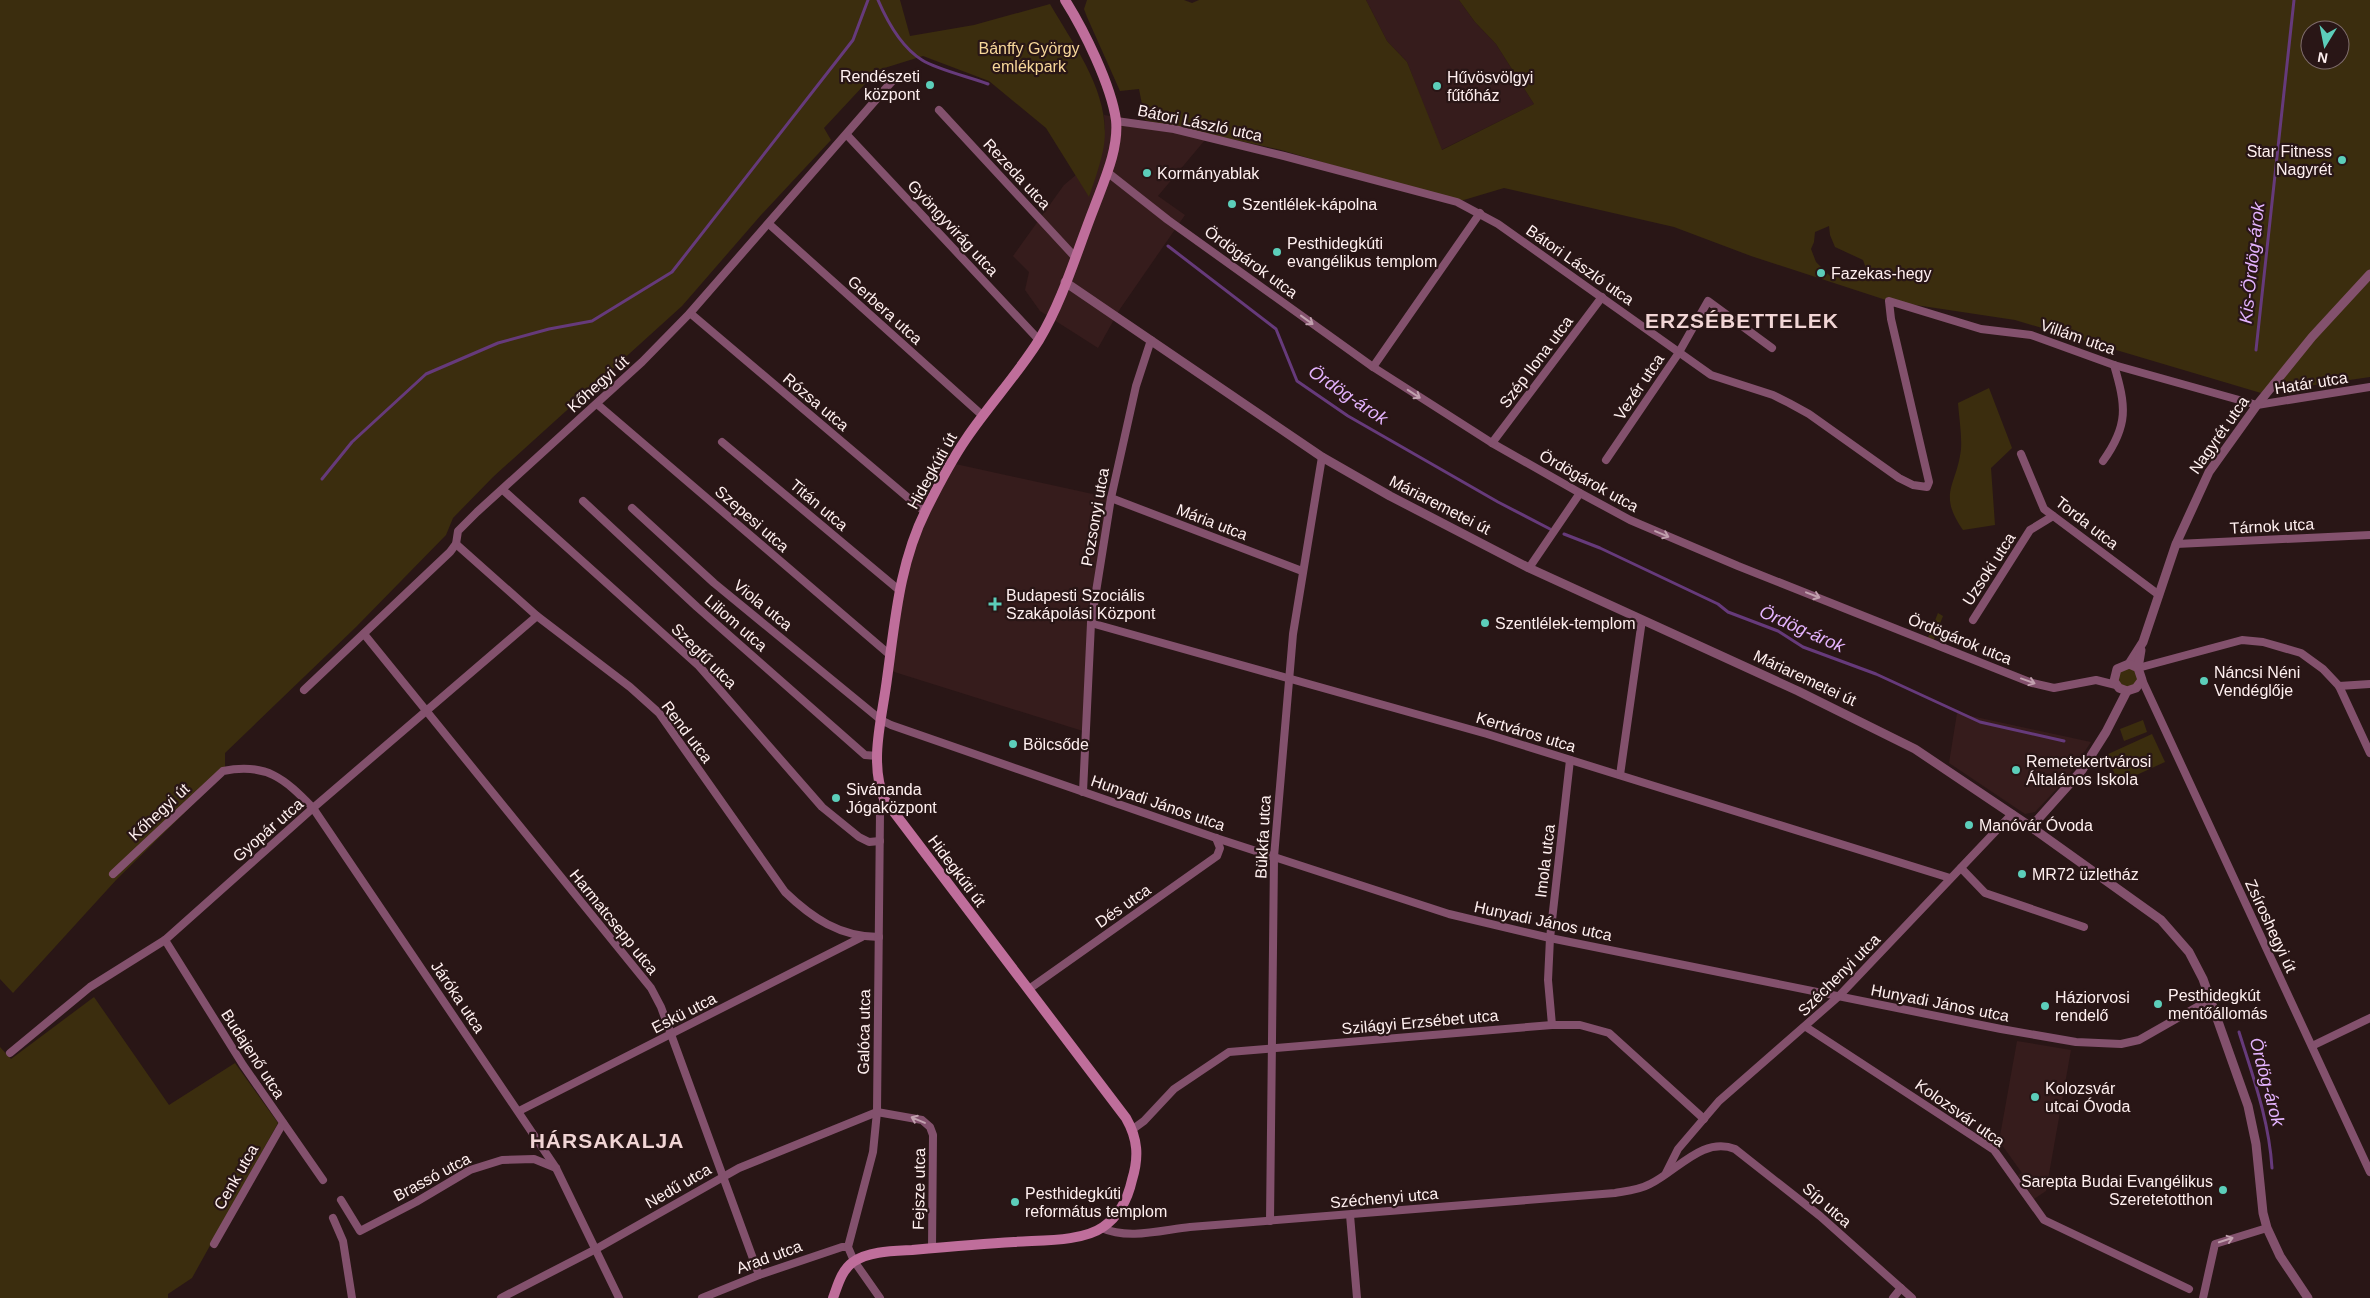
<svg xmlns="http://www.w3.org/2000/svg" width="2370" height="1298" viewBox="0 0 2370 1298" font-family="Arial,sans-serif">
	<rect width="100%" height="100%" fill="#291616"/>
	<g fill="#361c1c">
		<path d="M1366,0H1459L1475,22L1496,44L1534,104L1441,150L1407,62L1387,41Z"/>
		<path d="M1104,115L1172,125L1210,134L1158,196L1185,215L1120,309L1098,348L1040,311L1025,290L1029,272L1013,256L1064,185L1076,175L1089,196L1105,129Z"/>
		<path d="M951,463L1111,498L1091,623L1086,732L888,670L904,569Z"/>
		<path d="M1957,713L2091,742L2067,778L2035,812L2025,814L1949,763Z"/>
		<path d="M2017,1041L2071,1050L2046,1191L2034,1199L2018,1175L2022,1173L2002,1145L1998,1147Z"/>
	</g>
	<g fill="#3b2d0e" fill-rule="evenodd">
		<path d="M0,0H900L910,36L974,25L1050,4C1074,46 1111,93 1104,145C1101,163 1095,179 1089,197L1046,128L989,81L923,56L878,70L824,128L831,140L761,215L682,306L493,477L453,518L446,535L356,627L225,753V773L117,879L13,993L0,979Z"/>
		<path d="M1087,0H1184L1192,3L1199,0H1366L1387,41L1407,62L1442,150L1534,104L1496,44L1475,22L1459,0H2370V377L2261,393L2015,320L1889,301L1751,256L1674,227L1504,188L1457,202L1281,150L1145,120L1139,89L1120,91L1087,17L1084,9ZM2310,30H2340V60H2310ZM1829,226L1830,235L1835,247L1863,260L1867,271L1857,281L1830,276L1816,262L1811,249L1814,242L1815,232Z"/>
		<path d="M1989,388L2012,448L1991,468L1995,525L1963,530C1937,493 1957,486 1961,449C1962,434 1959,418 1958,403Z"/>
		<path d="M1938,613L1943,616L1933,642L1927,640Z"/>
		<path d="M2129,664L2142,680L2123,690L2115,673Z"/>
		<path d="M2143,720L2147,732L2124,741L2120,729Z"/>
		<path d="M2152,734L2165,762L2119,783L2106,755Z"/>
		<path d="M94,997L169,1105L235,1063L278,1123L192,1278L168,1294V1298H0V1047L11,1059Z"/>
	</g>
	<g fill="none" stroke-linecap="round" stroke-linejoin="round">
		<g stroke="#663a7b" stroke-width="3">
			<path d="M878,0C887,21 901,47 922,60C938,70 970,77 988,84"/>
			<path d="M1168,246L1276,329L1297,381L1348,416L1498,502L1550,529"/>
			<path d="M2256,350L2294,0"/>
			<path d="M322,479L352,442L426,374L498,343L549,329L592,321L672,272L853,40L868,0"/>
			<path d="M1564,534L1600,548L1718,604L1728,612L1778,631L1803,647L1876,674L1980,722L2064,741"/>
			<path d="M2239,1032C2253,1077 2269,1120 2272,1168"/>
		</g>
		<g stroke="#83516d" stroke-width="8">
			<path d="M939,110L1075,257"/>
			<path d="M1116,121L1174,129L1284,156L1457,202L1498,224L1711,375L1773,395L1789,403L1809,414L1899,478L1913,485L1927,487L1929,482L1891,319L1889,301L1981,329L2031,335L2114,365L2257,405L2370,387"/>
			<path d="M847,135L1039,340"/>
			<path d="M1107,172L1168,220L1373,367L1492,443L1580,493L1630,520L1738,566L2032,683L2054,688L2096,680L2116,685"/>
			<path d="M769,224L983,416"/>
			<path d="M690,313L925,512"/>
			<path d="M1373,367L1480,213"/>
			<path d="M597,404L890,655"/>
			<path d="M722,442L899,590"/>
			<path d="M1492,443L1602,297"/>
			<path d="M2021,454L2044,509L2159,595"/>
			<path d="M1606,460L1678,354L1708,301L1772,348"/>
			<path d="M2103,461C2129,425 2126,406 2114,365"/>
			<path d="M503,490L699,666L822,807L859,837L869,842L880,841"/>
			<path d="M1111,498L1302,571"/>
			<path d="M583,501L697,607L865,755L877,756"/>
			<path d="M632,508L714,583L881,720L891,725L1216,838L1449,914L1550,938L2001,1029L2076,1042L2121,1044L2139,1040L2211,999"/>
			<path d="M456,544L537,616L630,687L659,713L785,892C812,918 840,937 879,937"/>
			<path d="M2176,544L2370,535"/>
			<path d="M1529,568L1580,493"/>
			<path d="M1973,620L2030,530L2053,516"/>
			<path d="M1091,623L1487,734L1950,878"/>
			<path d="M364,634L651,988L661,1007L759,1275"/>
			<path d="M2138,668L2242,640L2263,642L2301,653L2323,669L2339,686L2370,753"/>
			<path d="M2142,680L2370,1172"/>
			<path d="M2339,686L2370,684"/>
			<path d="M304,690L450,552L456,544L458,531L477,512L642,362L690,313L894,79"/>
			<path d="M1620,775L1642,620"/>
			<path d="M1083,792L1091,623L1111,498L1136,386L1151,340"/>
			<path d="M1961,868L1985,893L2084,927"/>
			<path d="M113,874L223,771C266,762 285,779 313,808L556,1168L619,1298"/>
			<path d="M165,940L243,1065L323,1180"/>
			<path d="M1029,989L1217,856L1220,848L1216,838"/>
			<path d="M1552,1025L1548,980L1550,938L1570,760"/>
			<path d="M1806,1027L1994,1150L2044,1220L2189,1289"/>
			<path d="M2312,1046L2370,1018"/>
			<path d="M10,1053L90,987L165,940L313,808L537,616"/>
			<path d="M519,1111L862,937"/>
			<path d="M1133,1129L1144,1121L1174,1089L1229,1052L1552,1025H1580L1609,1033L1704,1119"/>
			<path d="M1666,1173L1678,1149L1719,1101L1839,996L2012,814"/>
			<path d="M341,1200L360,1231L416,1202L470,1170L502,1160L534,1159L556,1168"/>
			<path d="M1350,1215L1357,1298"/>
			<path d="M333,1218L343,1241L352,1298"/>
			<path d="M1270,1221L1274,857L1293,634L1322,457"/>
			<path d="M1102,1228C1128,1240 1162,1230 1190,1227L1615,1193C1627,1191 1639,1190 1650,1184C1677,1171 1703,1136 1735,1149L1820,1216L1912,1298"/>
			<path d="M214,1244L283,1123"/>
			<path d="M501,1298L596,1249L739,1168L877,1112L922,1120L930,1127L933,1135L932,1248"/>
			<path d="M702,1298L759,1275L842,1247H848"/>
			<path d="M880,1298L854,1261L848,1247L873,1152L877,1112L880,813L884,799"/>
			<path d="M1893,1298L1901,1288"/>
			<path d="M2203,1298L2215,1244L2267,1228"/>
		</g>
		<g stroke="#83516d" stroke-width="9">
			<path d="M1065,282L1322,457L1390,496L1529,568L1798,691L1915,749L2031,827L2161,920L2189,952L2203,979L2248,1106L2256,1144L2263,1213L2267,1228L2280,1256L2308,1298"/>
			<path d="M2129,664L2143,642L2176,544L2209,472L2257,405L2312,337L2370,274"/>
			<path d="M2138,668L2129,664L2117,669L2114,681L2119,688L2127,691L2136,688L2142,680L2138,668L2141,650"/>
			<path d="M2031,827L2082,770L2106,732L2127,691"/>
		</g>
		<path stroke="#bf6e9b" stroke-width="10" d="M833,1298C838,1285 841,1271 853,1262C869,1251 893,1251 912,1250C946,1247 980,1244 1014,1242C1039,1240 1082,1242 1103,1227C1119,1216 1128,1198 1132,1180C1139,1157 1138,1139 1126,1118L884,799C869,761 882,719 887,679C895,622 899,564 926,510C938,486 951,461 966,439C989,405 1017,375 1039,340C1063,300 1077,251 1094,208C1104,181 1119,149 1116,120C1111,85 1084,30 1065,0"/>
	</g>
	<defs><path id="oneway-shaft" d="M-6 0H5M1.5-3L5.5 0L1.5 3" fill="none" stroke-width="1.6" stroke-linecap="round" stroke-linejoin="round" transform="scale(1.25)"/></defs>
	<g stroke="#c1a0ae">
		<use href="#oneway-shaft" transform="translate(1307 320) rotate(36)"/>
		<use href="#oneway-shaft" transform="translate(1414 394) rotate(33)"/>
		<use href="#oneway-shaft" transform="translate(1662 534) rotate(23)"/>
		<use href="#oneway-shaft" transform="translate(1813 595) rotate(21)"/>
		<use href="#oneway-shaft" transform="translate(2028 681) rotate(20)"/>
		<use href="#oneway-shaft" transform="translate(918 1120) rotate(-157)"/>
		<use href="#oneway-shaft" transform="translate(2226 1240) rotate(-18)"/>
	</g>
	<g fill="#5cceba" stroke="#291616" stroke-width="2">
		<circle cx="930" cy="85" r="5"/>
		<circle cx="1437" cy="86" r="5"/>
		<circle cx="2342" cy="160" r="5"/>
		<circle cx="1147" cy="173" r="5"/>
		<circle cx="1232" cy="204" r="5"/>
		<circle cx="1277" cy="252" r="5"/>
		<circle cx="1821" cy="273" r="5"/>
		<path d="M992.5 596.5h5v5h5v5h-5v5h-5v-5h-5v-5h5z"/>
		<circle cx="1485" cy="623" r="5"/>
		<circle cx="2204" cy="681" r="5"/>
		<circle cx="1013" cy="744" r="5"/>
		<circle cx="2016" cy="770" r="5"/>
		<circle cx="836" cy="798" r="5"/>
		<circle cx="1969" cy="825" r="5"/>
		<circle cx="2022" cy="874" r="5"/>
		<circle cx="2158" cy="1004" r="5"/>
		<circle cx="2045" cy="1006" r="5"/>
		<circle cx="2035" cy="1097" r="5"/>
		<circle cx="2223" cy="1190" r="5"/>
		<circle cx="1015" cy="1202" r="5"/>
	</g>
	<g text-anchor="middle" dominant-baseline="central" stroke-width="4.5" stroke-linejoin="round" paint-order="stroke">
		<g font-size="16" fill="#f7d79a" stroke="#291616">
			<text x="1029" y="48">Bánffy György<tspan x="1029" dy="18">emlékpark</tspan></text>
		</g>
		<g font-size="16" fill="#fff0f0" stroke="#291616" text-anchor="start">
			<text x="920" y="76" text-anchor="end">Rendészeti<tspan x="920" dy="18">központ</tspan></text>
			<text x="1447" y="77">Hűvösvölgyi<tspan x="1447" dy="18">fűtőház</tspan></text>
			<text x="2332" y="151" text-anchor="end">Star Fitness<tspan x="2332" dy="18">Nagyrét</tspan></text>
			<text x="1157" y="173">Kormányablak</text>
			<text x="1242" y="204">Szentlélek-kápolna</text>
			<text x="1287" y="243">Pesthidegkúti<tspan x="1287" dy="18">evangélikus templom</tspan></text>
			<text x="1831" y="273">Fazekas-hegy</text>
			<text x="1006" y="595">Budapesti Szociális<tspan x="1006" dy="18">Szakápolási Központ</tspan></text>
			<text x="1495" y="623">Szentlélek-templom</text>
			<text x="2214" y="672">Náncsi Néni<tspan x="2214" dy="18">Vendéglője</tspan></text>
			<text x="1023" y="744">Bölcsőde</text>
			<text x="2026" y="761">Remetekertvárosi<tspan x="2026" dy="18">Általános Iskola</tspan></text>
			<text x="846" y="789">Sivánanda<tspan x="846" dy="18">Jógaközpont</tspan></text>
			<text x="1979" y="825">Manóvár Óvoda</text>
			<text x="2032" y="874">MR72 üzletház</text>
			<text x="2168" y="995">Pesthidegkút<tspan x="2168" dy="18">mentőállomás</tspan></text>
			<text x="2055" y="997">Háziorvosi<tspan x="2055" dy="18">rendelő</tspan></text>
			<text x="2045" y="1088">Kolozsvár<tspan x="2045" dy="18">utcai Óvoda</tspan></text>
			<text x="2213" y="1181" text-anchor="end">Sarepta Budai Evangélikus<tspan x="2213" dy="18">Szeretetotthon</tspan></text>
			<text x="1025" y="1193">Pesthidegkúti<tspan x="1025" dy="18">református templom</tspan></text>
		</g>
		<g font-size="16" fill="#fff0f0" stroke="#291616">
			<text transform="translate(1200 123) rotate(12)">Bátori László utca</text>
			<text transform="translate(1017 174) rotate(47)">Rezeda utca</text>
			<text transform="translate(953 228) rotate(47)">Gyöngyvirág utca</text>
			<text transform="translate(1251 262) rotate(36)">Ördögárok utca</text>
			<text transform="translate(1580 265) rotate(35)">Bátori László utca</text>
			<text transform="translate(885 310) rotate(42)">Gerbera utca</text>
			<text transform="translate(2078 337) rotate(19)">Villám utca</text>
			<text transform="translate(1536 362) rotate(-53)">Szép Ilona utca</text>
			<text transform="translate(2311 383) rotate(-9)">Határ utca</text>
			<text transform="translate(598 384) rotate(-42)">Kőhegyi út</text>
			<text transform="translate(1639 387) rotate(-56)">Vezér utca</text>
			<text transform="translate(816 402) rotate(40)">Rózsa utca</text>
			<text transform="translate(2219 435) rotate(-55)">Nagyrét utca</text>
			<text transform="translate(932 471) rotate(-61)">Hidegkúti út</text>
			<text transform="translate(1589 481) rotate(29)">Ördögárok utca</text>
			<text transform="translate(819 505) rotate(40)">Titán utca</text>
			<text transform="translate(1440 505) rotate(27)">Máriaremetei út</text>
			<text transform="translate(1095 517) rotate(-80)">Pozsonyi utca</text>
			<text transform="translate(752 519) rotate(41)">Szepesi utca</text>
			<text transform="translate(1212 522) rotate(21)">Mária utca</text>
			<text transform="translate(2087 523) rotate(38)">Torda utca</text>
			<text transform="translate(2272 526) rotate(-3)">Tárnok utca</text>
			<text transform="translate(1989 569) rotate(-57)">Uzsoki utca</text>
			<text transform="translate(763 605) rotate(39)">Viola utca</text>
			<text transform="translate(736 623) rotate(41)">Liliom utca</text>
			<text transform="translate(1960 639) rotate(22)">Ördögárok utca</text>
			<text transform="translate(704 656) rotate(45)">Szegfű utca</text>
			<text transform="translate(1805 678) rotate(25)">Máriaremetei út</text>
			<text transform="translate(687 732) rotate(53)">Rend utca</text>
			<text transform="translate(1526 732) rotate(17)">Kertváros utca</text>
			<text transform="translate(1158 803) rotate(19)">Hunyadi János utca</text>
			<text transform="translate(159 812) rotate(-43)">Kőhegyi út</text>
			<text transform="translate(268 830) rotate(-41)">Gyopár utca</text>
			<text transform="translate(1263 837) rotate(-87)">Bükkfa utca</text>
			<text transform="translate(1545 861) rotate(-83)">Imola utca</text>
			<text transform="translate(957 871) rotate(53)">Hidegkúti út</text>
			<text transform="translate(1123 906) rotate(-35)">Dés utca</text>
			<text transform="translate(1543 921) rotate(12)">Hunyadi János utca</text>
			<text transform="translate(614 922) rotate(51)">Harmatcsepp utca</text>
			<text transform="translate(2271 926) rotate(65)">Zsíroshegyi út</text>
			<text transform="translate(1839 975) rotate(-45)">Széchenyi utca</text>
			<text transform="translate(458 997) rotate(56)">Járóka utca</text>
			<text transform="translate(1940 1003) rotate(11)">Hunyadi János utca</text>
			<text transform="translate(684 1013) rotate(-27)">Eskü utca</text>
			<text transform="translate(1420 1022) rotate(-5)">Szilágyi Erzsébet utca</text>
			<text transform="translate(864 1032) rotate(-89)">Galóca utca</text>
			<text transform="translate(253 1054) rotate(57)">Budajenő utca</text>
			<text transform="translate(1960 1113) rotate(35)">Kolozsvár utca</text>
			<text transform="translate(236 1177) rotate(-60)">Cenk utca</text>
			<text transform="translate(432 1177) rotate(-28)">Brassó utca</text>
			<text transform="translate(678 1186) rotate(-30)">Nedű utca</text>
			<text transform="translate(919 1189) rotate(-89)">Fejsze utca</text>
			<text transform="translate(1384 1198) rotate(-5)">Széchenyi utca</text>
			<text transform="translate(1827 1205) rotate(41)">Síp utca</text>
			<text transform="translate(769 1257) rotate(-20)">Arad utca</text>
		</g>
		<g font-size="18" font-style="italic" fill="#e4b3fe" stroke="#291616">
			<text transform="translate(2252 263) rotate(-84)">Kis-Ördög-árok</text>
			<text transform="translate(1348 395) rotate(34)">Ördög-árok</text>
			<text transform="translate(1802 629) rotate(24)">Ördög-árok</text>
			<text transform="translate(2267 1082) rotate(75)">Ördög-árok</text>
		</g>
		<g font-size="21" font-weight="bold" letter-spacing="1" fill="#f1d5d5" stroke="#291616">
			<text x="1742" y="320">ERZSÉBETTELEK</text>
			<text x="607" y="1140">HÁRSAKALJA</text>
		</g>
	</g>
	<g transform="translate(2325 45) rotate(190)"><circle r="24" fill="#291616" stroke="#7f6d6d"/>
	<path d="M0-4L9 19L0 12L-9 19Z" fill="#5cceba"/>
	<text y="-8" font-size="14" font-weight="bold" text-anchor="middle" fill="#fff0f0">N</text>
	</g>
</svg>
